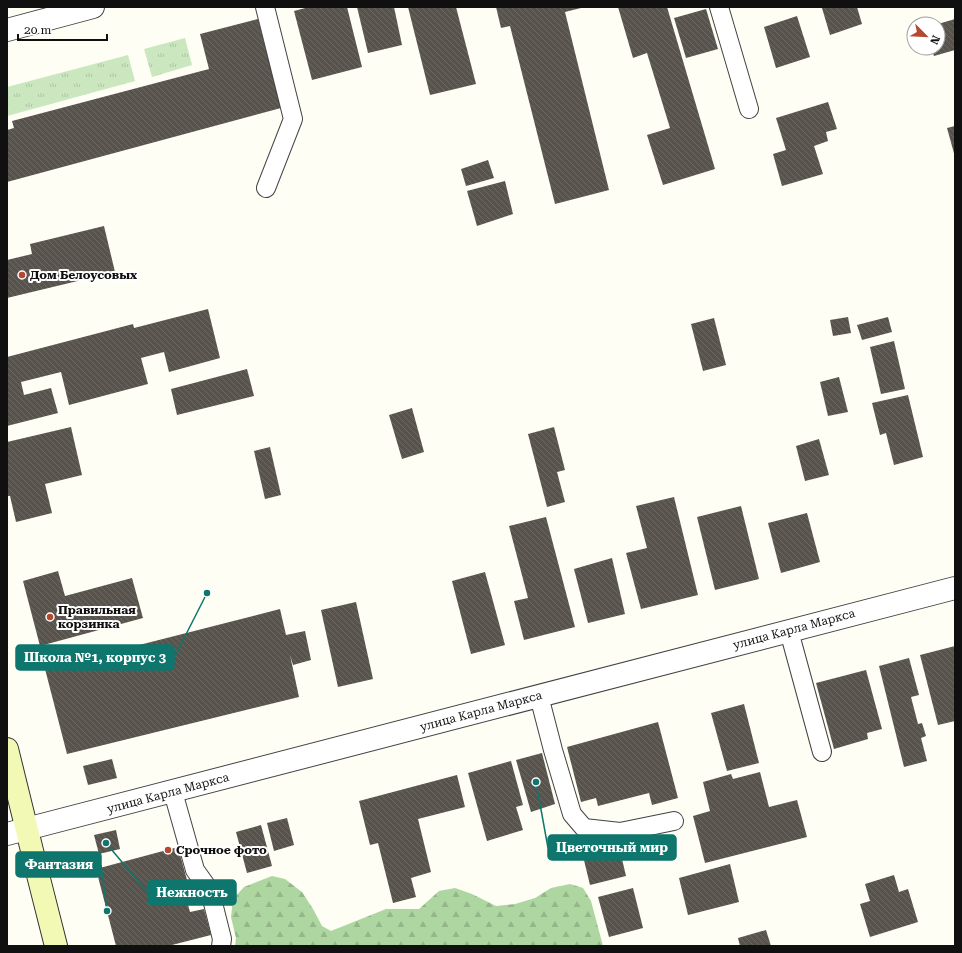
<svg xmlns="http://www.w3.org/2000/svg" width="962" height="953" viewBox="0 0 962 953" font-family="'Roboto Serif',serif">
	<defs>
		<pattern id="grass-tufts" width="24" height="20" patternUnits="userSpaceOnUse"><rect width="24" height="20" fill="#cbe7bf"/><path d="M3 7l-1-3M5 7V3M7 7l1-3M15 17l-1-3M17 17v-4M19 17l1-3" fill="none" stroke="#adc5a3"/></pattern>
		<pattern id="forest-firs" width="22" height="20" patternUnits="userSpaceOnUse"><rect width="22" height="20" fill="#add6a0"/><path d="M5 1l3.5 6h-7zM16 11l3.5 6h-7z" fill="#94b789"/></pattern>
		<pattern id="building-back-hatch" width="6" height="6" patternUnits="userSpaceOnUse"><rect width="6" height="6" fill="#58544d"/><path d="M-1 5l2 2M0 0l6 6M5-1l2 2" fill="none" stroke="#6b6862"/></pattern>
	</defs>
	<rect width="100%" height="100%" fill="#fefef4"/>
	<g fill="url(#grass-tufts)">
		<path d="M185,38L192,65L152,77L144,49Z"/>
		<path d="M128,55L135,81L7,116V87Z"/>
	</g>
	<path fill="url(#forest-firs)" d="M272,876L285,879L302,892L313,909L322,926L331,931L386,909H419L439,891L455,888L472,894L496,906L515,904L535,898L551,888L570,884L583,888L591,901L603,946H235L236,938L231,917L233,899L244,887Z"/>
	<g fill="url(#building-back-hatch)">
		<path d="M309,7H347L362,67L312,80L294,11Z"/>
		<path d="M357,7H394L402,45L368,53Z"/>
		<path d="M408,7H456L476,84L430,95Z"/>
		<path d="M496,7H581V8L565,12L609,190L555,204L510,26L501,28Z"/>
		<path d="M618,7H667L715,169L663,185L647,135L670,128L647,53L633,58Z"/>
		<path d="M825,7H857L862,24L830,35L822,8Z"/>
		<path d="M706,9L718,49L686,58L674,18Z"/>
		<path d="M797,16L810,57L776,68L764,27Z"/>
		<path d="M258,19L281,108L7,182V130L14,128L12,121L209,69L200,34Z"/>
		<path d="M955,19V50L934,56L931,48H938V24Z"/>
		<path d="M828,102L837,129L826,132L828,141L814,146L823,174L782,186L773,154L786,150L776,118Z"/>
		<path d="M955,126V157L947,128Z"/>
		<path d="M488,160L494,178L466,186L461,169Z"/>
		<path d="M505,181L513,214L477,226L467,191Z"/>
		<path d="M104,226L115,272L7,298V260L32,254L30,244Z"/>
		<path d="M208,309L220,358L169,372L164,352L141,358L148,384L69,405L61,372L21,382L24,395L51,388L58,413L7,426V357L133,324L134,328Z"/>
		<path d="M848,317L851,333L833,336L830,320Z"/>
		<path d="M888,317L892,332L862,340L857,325Z"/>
		<path d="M714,318L726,365L703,371L691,324Z"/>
		<path d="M894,341L905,389L881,394L870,347Z"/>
		<path d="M247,369L254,396L177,415L171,389Z"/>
		<path d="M839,377L848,412L828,416L820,382Z"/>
		<path d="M908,395L923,457L894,465L886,433L880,435L872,403Z"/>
		<path d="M412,408L424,452L402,459L389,415Z"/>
		<path d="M71,427L82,475L45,484L52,513L16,522L10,496H7V442Z"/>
		<path d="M554,427L565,470L557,472L565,502L547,507L528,434Z"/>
		<path d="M819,439L829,475L805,481L796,446Z"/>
		<path d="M270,447L281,495L265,499L254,451Z"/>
		<path d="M674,497L698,595L641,609L626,553L647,548L636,506Z"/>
		<path d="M741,506L759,579L715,590L697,517Z"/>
		<path d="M807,513L820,562L781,573L768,523Z"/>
		<path d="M546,517L575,627L524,640L514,601L528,598L509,526Z"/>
		<path d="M612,558L625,614L588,623L574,569Z"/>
		<path d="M58,571L65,596L132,578L143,618L40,646L23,581Z"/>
		<path d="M485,572L505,645L471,654L452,581Z"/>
		<path d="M356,602L373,679L338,687L321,610Z"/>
		<path d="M280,609L286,635L305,631L311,660L293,665L290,655L299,697L67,754L45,669Z"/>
		<path d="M955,646V721L938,725L920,655Z"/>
		<path d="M909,658L919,695L911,697L918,724L922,723L926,736L921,738L927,761L904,767L879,666Z"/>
		<path d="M866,670L882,729L867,733L868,739L834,749L816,683Z"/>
		<path d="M744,704L759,763L727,771L711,713Z"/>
		<path d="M658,722L678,798L652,805L649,793L598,806L596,798L581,802L567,747Z"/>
		<path d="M542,753L555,804L531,812L516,760Z"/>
		<path d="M112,759L117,778L88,785L83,766Z"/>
		<path d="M511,761L523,805L516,807L523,830L487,841L468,773Z"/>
		<path d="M760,772L769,807L797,800L807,837L705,863L693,816L710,811L703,782L731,774L733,779Z"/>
		<path d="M457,775L465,807L418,819L431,872L411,878L416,897L393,903L378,843L370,845L359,801Z"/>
		<path d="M287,818L294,845L274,851L267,823Z"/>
		<path d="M261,825L272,866L247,873L236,832Z"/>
		<path d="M116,830L120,849L99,854L94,835Z"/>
		<path d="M618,842L626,876L590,885L582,852Z"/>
		<path d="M178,847L187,880L167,886L171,902L186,898L190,912L204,909L211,935L168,946H116L96,869Z"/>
		<path d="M730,864L739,902L688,915L679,878Z"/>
		<path d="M894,875L899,892L908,889L918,922L870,937L860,904L870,901L865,884Z"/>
		<path d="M633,888L643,928L609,937L598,897Z"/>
		<path d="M766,930L771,946H740L738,938Z"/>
	</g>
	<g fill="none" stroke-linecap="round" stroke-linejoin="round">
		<g stroke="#434343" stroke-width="20">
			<g id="lane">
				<path d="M265,7L293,119L266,188"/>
				<path d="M719,7L749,109"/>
				<path d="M789,631L822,752"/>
				<path d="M539,696L553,750L572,814L584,828L620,832L674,821"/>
				<path d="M173,792L195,870L210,891L222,939L221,946"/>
			</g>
		</g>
		<g stroke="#434343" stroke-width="24">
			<g id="street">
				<path d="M7,30L93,7"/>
				<path d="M7,834L955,588"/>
			</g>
		</g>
		<g stroke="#323232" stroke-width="24">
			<path id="secondary" d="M7,749L38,875L56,946"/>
		</g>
		<use href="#lane" stroke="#fff" stroke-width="18"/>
		<use href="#street" stroke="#fff" stroke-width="22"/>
		<use href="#secondary" stroke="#f2f9b4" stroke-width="22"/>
	</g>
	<g fill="#b64832" stroke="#fff" stroke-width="1.5">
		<circle cx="22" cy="275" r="4"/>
		<circle cx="50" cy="617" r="4"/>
		<circle cx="168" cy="850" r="4"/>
	</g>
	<g text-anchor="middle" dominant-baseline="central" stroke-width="4" stroke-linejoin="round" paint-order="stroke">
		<g font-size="12" font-weight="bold" fill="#101010" stroke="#fff" text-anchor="start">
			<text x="30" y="275">Дом Белоусовых</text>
			<text x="58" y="610">Правильная<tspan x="58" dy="14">корзинка</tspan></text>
			<text x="176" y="850">Срочное фото</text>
		</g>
		<g font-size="12" fill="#101010" stroke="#fff">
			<text transform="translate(794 629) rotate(-15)">улица Карла Маркса</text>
			<text transform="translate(481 711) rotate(-15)">улица Карла Маркса</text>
			<text transform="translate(168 793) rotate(-15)">улица Карла Маркса</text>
		</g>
	</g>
	<path fill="none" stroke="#0f766e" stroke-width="1.5" d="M207 593L174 658M536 782L548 848M107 911L101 865M106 843L148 893"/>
	<g fill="#0f766e" stroke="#fff" stroke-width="1.5">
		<circle cx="207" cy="593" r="4"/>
		<circle cx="536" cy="782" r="4"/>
		<circle cx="107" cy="911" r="4"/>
		<circle cx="106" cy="843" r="4"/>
	</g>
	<g fill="#0f766e" stroke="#0f766e" stroke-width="1.5">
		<rect x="16" y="645" width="158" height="25" rx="4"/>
		<rect x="548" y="835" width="128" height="25" rx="4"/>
		<rect x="16" y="852" width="85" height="25" rx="4"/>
		<rect x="148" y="880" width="88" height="25" rx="4"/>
	</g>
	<g font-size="13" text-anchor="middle" font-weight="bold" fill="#fff">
		<text x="95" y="662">Школа №1, корпус 3</text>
		<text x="612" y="852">Цветочный мир</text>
		<text x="59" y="869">Фантазия</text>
		<text x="192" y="897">Нежность</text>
	</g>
	<rect width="962" height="953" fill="none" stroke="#101010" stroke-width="16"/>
	<g transform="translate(926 36) rotate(114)"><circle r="19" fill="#ffffff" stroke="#9f9f9f"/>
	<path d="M0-3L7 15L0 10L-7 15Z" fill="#b64832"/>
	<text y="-6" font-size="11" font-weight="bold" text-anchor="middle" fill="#101010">N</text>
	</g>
	<path d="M18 34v6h89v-6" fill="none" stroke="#101010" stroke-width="2"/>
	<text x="24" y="34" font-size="12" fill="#101010" stroke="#ffffff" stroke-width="3" paint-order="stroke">20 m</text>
</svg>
